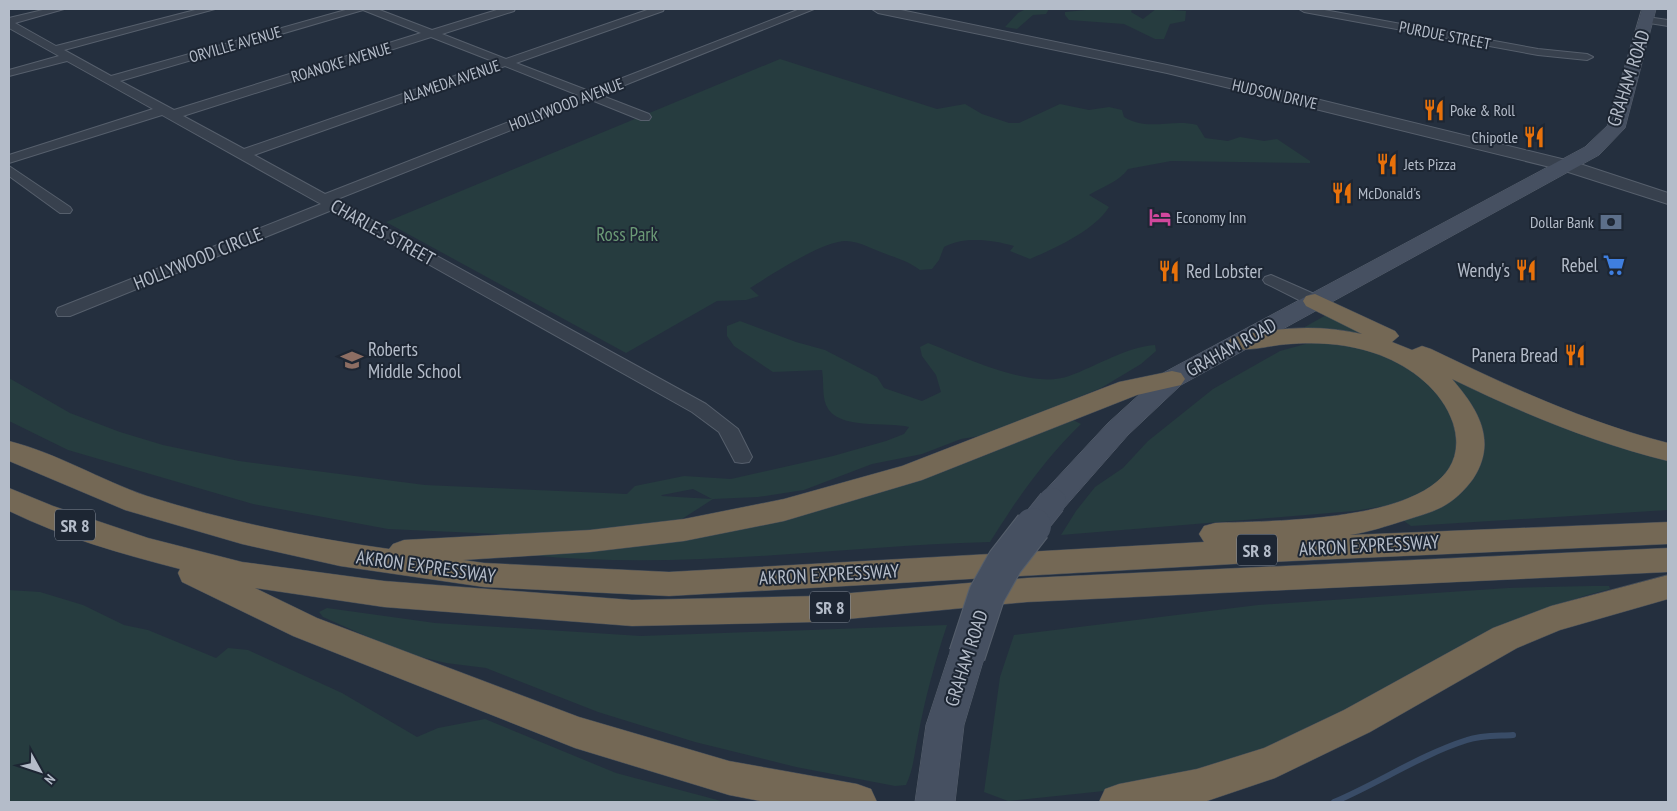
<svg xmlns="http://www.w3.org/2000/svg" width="1677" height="811" viewBox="0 0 1677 811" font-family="'PT Sans Narrow',sans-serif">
	<rect width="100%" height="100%" fill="#242f3e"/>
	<g fill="#263c3f" fill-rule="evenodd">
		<path d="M1026,9H1049L1046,14L1033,15L1017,29L1005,27L1018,13Z"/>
		<path d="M1096,9H1132L1131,12L1143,19L1156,9L1186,11L1185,21L1170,24L1164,39H1155L1124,24L1069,20L1065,15V12Z"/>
		<path d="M780,59L937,109L965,104L982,114L1009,123H1019L1060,104L1089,110L1109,107L1122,110L1124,117C1148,132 1172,118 1197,125L1205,138L1228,141L1240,137L1264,141L1277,139L1310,161V163L1171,161L1128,169C1120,181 1102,187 1089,195L1109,207C1094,231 1055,248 1030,259L1010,251L1014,246C992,240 965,236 944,247L939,260L932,269L920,270C908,261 899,259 886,254C874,250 859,241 846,241C822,241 771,275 750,288L759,296L746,300L717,301L626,353L386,222Z"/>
		<path d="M1328,314L1529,413L1578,433L1615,445L1668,457V510L1411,526L1404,521L1481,459L1430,367L1303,328Z"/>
		<path d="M740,321L796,342L825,350L877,377L884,388L922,401L941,392L936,375L922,356L920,347L928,343C964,357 1032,390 1069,376C1097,366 1126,347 1155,345L1156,351L1141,364L1101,388L986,435L961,439L922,454L872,464L804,490L758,497L713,499L682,519L563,537L388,529L253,504L68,450L9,421V378L70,413L120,432L163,445L239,461L425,485L627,494L635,486L684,476L731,479L833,456L886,441L904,434L909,427C886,421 837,431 826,405C822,395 824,381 822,370L773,372L734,346L727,336V326ZM693,489L712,499L661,496L662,495Z"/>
		<path d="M1320,340L1382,350L1441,390L1462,448L1445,480L1402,503L1354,511L1061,535L1076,511L1095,487L1123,468L1148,441L1213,389L1280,351Z"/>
		<path d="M1073,420L1081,424C1045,459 1016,500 990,542C837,546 683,571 530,555L905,483L976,459Z"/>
		<path d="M1591,586H1609L1610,589L1584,596L1523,618L1272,750L1142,787L1008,801L984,792L1000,677L1014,635L1258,605L1508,588Z"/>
		<path d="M9,590L40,592L83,605L124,625L148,630L216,658L228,648L248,650L342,693L417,737L438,728L485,719L616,773L725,802H9Z"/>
		<path d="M327,608L435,623L641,636L947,625C935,661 925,699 918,736C914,754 914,768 906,785L895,786L796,767L695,742L598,712L486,668L446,663L404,653L323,617L319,612Z"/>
	</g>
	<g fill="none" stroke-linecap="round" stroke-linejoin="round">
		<path stroke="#394c67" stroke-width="6" d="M1334,802C1379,783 1420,755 1467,740C1481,735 1498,736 1513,735"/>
		<g stroke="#565f6c" stroke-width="2">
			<g id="minor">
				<path d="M47,9H64L15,23L56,46L199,9H215L64,50L111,76L349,9H377L432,30L500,9H515L514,11L442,34L506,59L650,9H664L663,11L516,63L589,91L800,9H814L600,95L649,114L651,117L649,120H641L589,99L335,200L706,404L738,429L752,457L749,462L742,463L735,462L719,432L692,412L332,210L70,316H58L56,312L58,308L321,204L162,115L9,163V155L153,109L67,61L9,76V70L59,56L9,28V18ZM363,10L421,33L174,110L120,81ZM431,37L495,62L244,149L183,116ZM505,66L578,95L325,194L254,155Z"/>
				<path d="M1299,9H1319L1538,49L1587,54L1593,57L1587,60L1538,55L1304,12Z"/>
				<path d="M1647,17L1668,20V26L1643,22V18Z"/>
				<path d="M9,166L70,207L72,210L70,213H60L9,176Z"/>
				<path d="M1271,275L1321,297L1323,301L1321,305H1309L1265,283L1263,280L1265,277Z"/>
			</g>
		</g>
		<g stroke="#565f6c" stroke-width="2">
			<path id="tertiary" d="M872,9H896L1167,65L1275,89L1574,162L1668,193V204L1562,170L1275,99L1167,73L878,13Z"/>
		</g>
		<g stroke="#565f6c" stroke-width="1">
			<g id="secondary">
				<path d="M1642,9H1656L1625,128L1599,155L1181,385L1128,435L1063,509L1052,512L1041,509L1037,502L1041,495L1108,423L1163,373L1585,147L1607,126Z"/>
				<path d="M967,641L980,645L985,655L964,725L955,802H915L926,725L949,655L954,645Z"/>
			</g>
		</g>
		<g stroke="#434c59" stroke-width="1">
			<g id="motorway">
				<path d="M1315,294L1395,331L1399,336L1392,342L1412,350L1422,346L1431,349C1508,386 1585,422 1668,443V461C1592,442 1522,413 1452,379C1478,409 1498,441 1473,479C1465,490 1455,500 1442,507C1431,513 1418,516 1406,520C1387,526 1369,532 1350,535L1668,522V544L1269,562L669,596L484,587L340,566L242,544L125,510L9,461V441C57,453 100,480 147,496C226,521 308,538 389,549L393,544L404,540L590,530L684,519L784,499L902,466L1119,382L1172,371L1181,373L1185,379L1181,385L1137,395L922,480L784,521L684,541L590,552L463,560L484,563L669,572L1204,542L1199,534L1204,526L1215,523C1274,520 1485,525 1453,423C1442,390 1411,367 1380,355C1348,343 1314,341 1279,345C1264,347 1246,352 1231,348L1227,343L1231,338C1273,327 1319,324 1362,334L1306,306L1303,301L1306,296Z"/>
				<path d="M9,488L53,506L148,538L242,562L384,581L632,600L816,596L1027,578L1668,548V572L1027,602L816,622L632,626L384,607L255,588L317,618L579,717L729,761L857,784L871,789L877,802H765L729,795L575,748L293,636L182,582L178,573L180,569C122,554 62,537 9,511Z"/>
				<path d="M1668,575V599L1560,630L1517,648L1370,732L1275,778L1204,802H1099L1105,789L1119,784L1197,769L1264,748L1344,710L1493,628L1551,606Z"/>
			</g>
		</g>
		<use href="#minor" fill="#38414e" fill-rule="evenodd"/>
		<use href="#tertiary" fill="#38414e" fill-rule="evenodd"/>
		<use href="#secondary" fill="#465061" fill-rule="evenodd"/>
		<use href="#motorway" fill="#746855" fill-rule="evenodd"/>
		<g stroke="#565f6c" stroke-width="29" stroke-linecap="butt">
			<path id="secondary-bridge-far1" d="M1032,527L1052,502"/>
		</g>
		<g stroke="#565f6c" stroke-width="38" stroke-linecap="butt">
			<path id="secondary-bridge" d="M967,655L987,594L1005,562L1033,526"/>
		</g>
		<use href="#secondary-bridge-far1" stroke="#465061" stroke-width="28"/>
		<use href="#secondary-bridge" stroke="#465061" stroke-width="36"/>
	</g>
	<defs>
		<g id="restaurant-bare" transform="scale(1.725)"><path d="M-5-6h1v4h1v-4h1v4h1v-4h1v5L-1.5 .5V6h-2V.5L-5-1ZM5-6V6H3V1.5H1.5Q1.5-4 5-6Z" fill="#e8710a" stroke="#1d2633" stroke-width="2.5" paint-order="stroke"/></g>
		<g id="hotel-bare" transform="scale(1.725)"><path d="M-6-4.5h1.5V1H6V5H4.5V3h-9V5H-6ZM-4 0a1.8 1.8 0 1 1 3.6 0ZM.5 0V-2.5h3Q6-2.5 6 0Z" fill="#d1479c" stroke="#1d2633" stroke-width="2.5" paint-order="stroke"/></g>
		<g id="bank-bare" transform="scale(1.725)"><path d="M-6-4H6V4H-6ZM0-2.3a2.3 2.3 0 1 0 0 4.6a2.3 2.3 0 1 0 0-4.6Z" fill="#5c6f8a" stroke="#1d2633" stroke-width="2.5" paint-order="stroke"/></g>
		<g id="supermarket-bare" transform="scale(1.725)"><path d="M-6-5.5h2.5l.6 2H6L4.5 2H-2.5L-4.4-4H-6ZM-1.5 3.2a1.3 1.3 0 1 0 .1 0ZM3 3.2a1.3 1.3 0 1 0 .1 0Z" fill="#3f7fe0" stroke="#1d2633" stroke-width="2.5" paint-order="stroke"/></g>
		<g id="school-bare" transform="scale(1.725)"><path d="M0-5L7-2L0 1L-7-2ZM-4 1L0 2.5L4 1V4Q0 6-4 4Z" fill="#8d6e63" stroke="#1d2633" stroke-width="2.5" paint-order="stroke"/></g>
	</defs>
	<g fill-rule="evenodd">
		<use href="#restaurant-bare" x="1434" y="110"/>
		<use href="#restaurant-bare" x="1534" y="137"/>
		<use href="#restaurant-bare" x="1387" y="164"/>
		<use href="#restaurant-bare" x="1342" y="193"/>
		<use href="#hotel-bare" x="1160" y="217"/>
		<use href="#bank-bare" x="1611" y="222"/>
		<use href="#supermarket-bare" x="1614" y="265"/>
		<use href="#restaurant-bare" x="1526" y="270"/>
		<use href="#restaurant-bare" x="1169" y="271"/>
		<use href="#restaurant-bare" x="1575" y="355"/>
		<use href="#school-bare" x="352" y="360"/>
	</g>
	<g text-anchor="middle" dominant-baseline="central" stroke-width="4" stroke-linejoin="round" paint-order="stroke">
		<g font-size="16" fill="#b4bcc9" stroke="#1d2633">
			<text transform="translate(1445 35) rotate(11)">PURDUE STREET</text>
			<text transform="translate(235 44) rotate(-16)">ORVILLE AVENUE</text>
			<text transform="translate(341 62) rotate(-17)">ROANOKE AVENUE</text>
			<text transform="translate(451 81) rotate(-19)">ALAMEDA AVENUE</text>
			<text transform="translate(1275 94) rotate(13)">HUDSON DRIVE</text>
			<text transform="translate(566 104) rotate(-21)">HOLLYWOOD AVENUE</text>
		</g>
		<g font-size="16" fill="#b4bcc9" stroke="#1d2633" text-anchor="start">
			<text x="1450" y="110">Poke &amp; Roll</text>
			<text x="1518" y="137" text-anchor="end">Chipotle</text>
			<text x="1404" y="164">Jets Pizza</text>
			<text x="1358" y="193">McDonald's</text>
			<text x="1176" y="217">Economy Inn</text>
			<text x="1594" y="222" text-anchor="end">Dollar Bank</text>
		</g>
		<g fill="#1d2633" stroke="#878f9c" stroke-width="1">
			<rect x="55" y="509.5" width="40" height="31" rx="4"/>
			<rect x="1237" y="534.5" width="40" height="31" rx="4"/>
			<rect x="810" y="591.5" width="40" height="31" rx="4"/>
		</g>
		<g font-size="18" font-weight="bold" fill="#b4bcc9">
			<text x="75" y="525">SR 8</text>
			<text x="1257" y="550">SR 8</text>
			<text x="830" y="607">SR 8</text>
		</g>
		<g font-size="19" fill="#b4bcc9" stroke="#1d2633">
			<text transform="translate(1628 78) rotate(-72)">GRAHAM ROAD</text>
			<text transform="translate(383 232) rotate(29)">CHARLES STREET</text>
			<text transform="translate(198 258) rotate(-22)">HOLLYWOOD CIRCLE</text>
			<text transform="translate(1231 347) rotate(-29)">GRAHAM ROAD</text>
			<text transform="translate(1369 545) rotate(-3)">AKRON EXPRESSWAY</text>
			<text transform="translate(426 566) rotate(8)">AKRON EXPRESSWAY</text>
			<text transform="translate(829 574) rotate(-3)">AKRON EXPRESSWAY</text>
			<text transform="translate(966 658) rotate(-72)">GRAHAM ROAD</text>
		</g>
		<g font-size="19" fill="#6b9a76" stroke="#1d2633">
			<text x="627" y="234">Ross Park</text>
		</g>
		<g font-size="19" fill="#b4bcc9" stroke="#1d2633" text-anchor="end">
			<text x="1598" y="265">Rebel</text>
			<text x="1510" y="270">Wendy's</text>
			<text x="1186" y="271" text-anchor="start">Red Lobster</text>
			<text x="368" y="349" text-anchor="start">Roberts<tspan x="368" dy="22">Middle School</tspan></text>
			<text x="1558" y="355">Panera Bread</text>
		</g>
	</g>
	<rect width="1677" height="811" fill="none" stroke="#b4bcc9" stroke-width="20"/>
	<g transform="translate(40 771) rotate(130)" stroke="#1d2633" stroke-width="4" paint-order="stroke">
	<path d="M0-4L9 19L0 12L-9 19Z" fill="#b4bcc9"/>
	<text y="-8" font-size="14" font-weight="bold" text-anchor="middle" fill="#b4bcc9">N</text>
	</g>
</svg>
